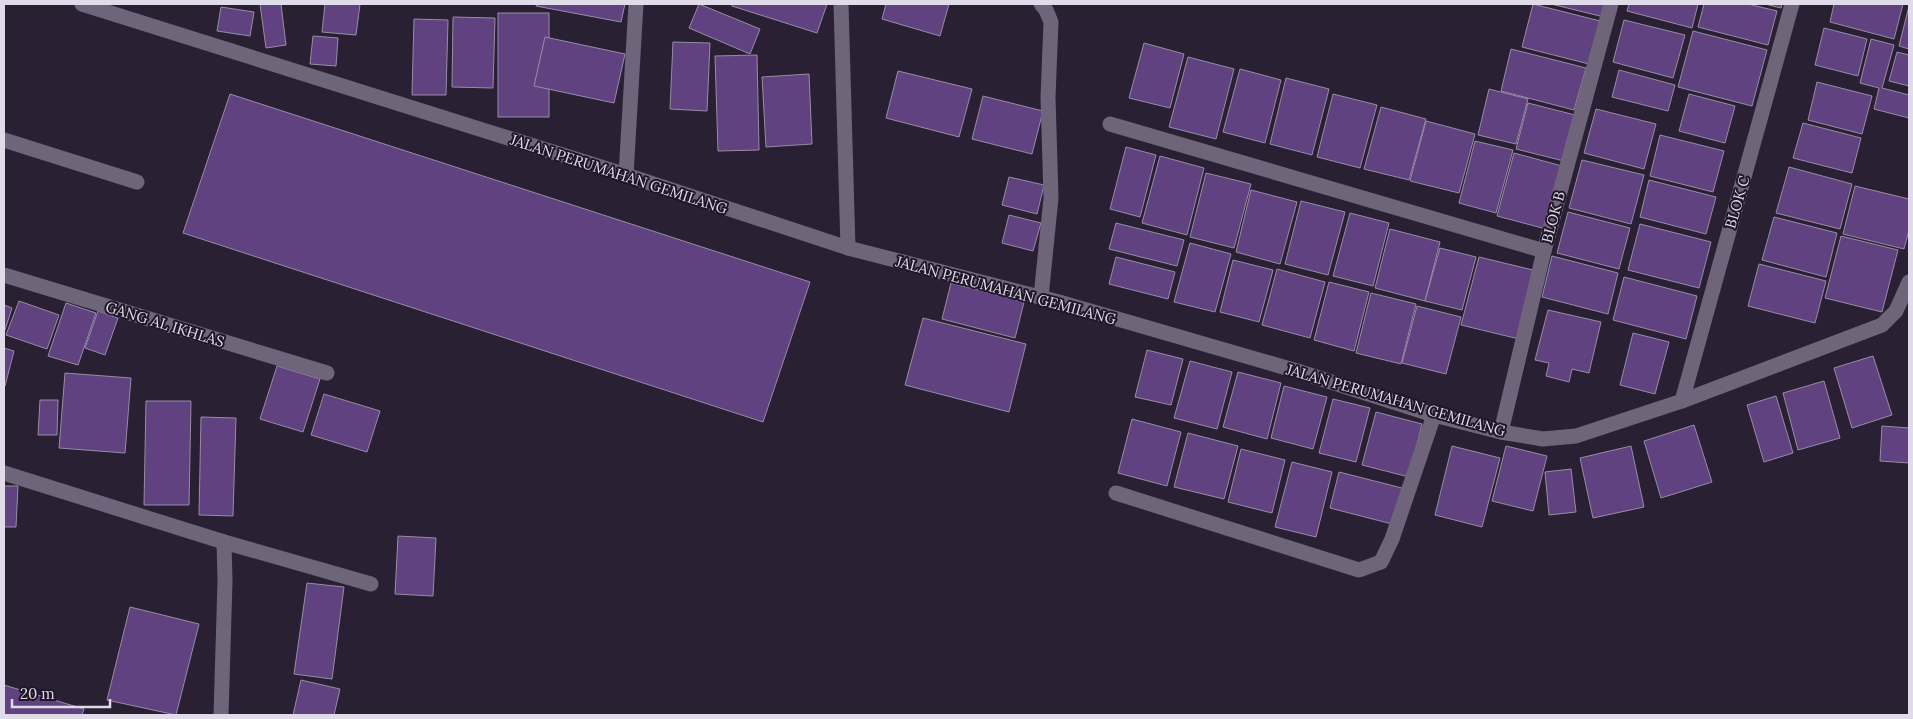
<svg xmlns="http://www.w3.org/2000/svg" width="1913" height="719" viewBox="0 0 1913 719" font-family="Lora,serif">
	<rect width="100%" height="100%" fill="#292033"/>
	<g fill="#5f427f" stroke="#988da5">
		<path d="M260,4H281L286,45L266,48Z"/>
		<path d="M325,4H360L356,35L322,32Z"/>
		<path d="M537,4H625L621,22L536,6Z"/>
		<path d="M699,4L760,29L750,54L689,28Z"/>
		<path d="M732,4H827L817,33L732,6Z"/>
		<path d="M886,4H949L940,36L882,19Z"/>
		<path d="M1533,4L1600,21L1589,64L1522,47Z"/>
		<path d="M1551,4H1608L1604,17Z"/>
		<path d="M1629,4H1698L1692,28L1627,11Z"/>
		<path d="M1704,4H1748L1777,11L1768,45L1698,27Z"/>
		<path d="M1765,4H1782L1781,8Z"/>
		<path d="M1834,4H1903L1894,39L1830,22Z"/>
		<path d="M1909,6V49L1899,46Z"/>
		<path d="M221,7L254,12L250,36L217,31Z"/>
		<rect x="498" y="13" width="51" height="104"/>
		<path d="M453,17L495,18L493,88L452,87Z"/>
		<path d="M414,19L448,20L446,95H412Z"/>
		<path d="M1624,20L1685,35L1673,78L1613,62Z"/>
		<path d="M1824,28L1867,39L1858,76L1815,65Z"/>
		<path d="M1693,31L1767,50L1752,106L1678,87Z"/>
		<path d="M313,36L338,38L336,66L310,64Z"/>
		<path d="M545,37L625,54L614,103L534,86Z"/>
		<path d="M1871,39L1894,45L1882,88L1909,95V118L1874,109L1879,88L1860,83Z"/>
		<path d="M673,42L710,43L707,111L670,109Z"/>
		<path d="M1144,43L1184,54L1170,108L1129,98Z"/>
		<path d="M1511,49L1586,68L1574,110L1501,91Z"/>
		<path d="M1897,52L1909,55V86L1889,81Z"/>
		<path d="M757,55L759,150L718,151L715,56Z"/>
		<path d="M1188,57L1234,69L1216,139L1169,127Z"/>
		<path d="M1240,69L1281,80L1265,143L1223,132Z"/>
		<path d="M1619,70L1675,85L1668,111L1612,97Z"/>
		<path d="M898,71L972,89L959,137L886,118Z"/>
		<path d="M809,74L812,144L766,147L762,77Z"/>
		<path d="M1286,78L1329,89L1312,155L1270,144Z"/>
		<path d="M1817,82L1872,96L1862,134L1808,120Z"/>
		<path d="M1489,89L1528,99L1516,144L1478,135Z"/>
		<path d="M230,94L810,282L763,422L183,233Z"/>
		<path d="M1333,94L1377,105L1360,168L1317,157Z"/>
		<path d="M1689,94L1735,106L1725,143L1679,131Z"/>
		<path d="M983,96L1043,111L1032,154L972,139Z"/>
		<path d="M1528,103L1575,115L1564,161L1516,149Z"/>
		<path d="M1381,107L1426,119L1409,180L1364,169Z"/>
		<path d="M1596,109L1656,124L1644,169L1584,153Z"/>
		<path d="M1426,121L1475,134L1459,193L1410,181Z"/>
		<path d="M1803,123L1861,138L1852,173L1793,158Z"/>
		<path d="M1660,135L1724,151L1713,192L1650,176Z"/>
		<path d="M1475,141L1513,150L1496,213L1459,203Z"/>
		<path d="M1126,147L1156,155L1140,217L1110,209Z"/>
		<path d="M1514,153L1562,166L1546,229L1497,216Z"/>
		<path d="M1160,156L1204,168L1187,235L1142,223Z"/>
		<path d="M1582,160L1644,175L1631,224L1569,208Z"/>
		<path d="M1789,167L1852,184L1840,229L1776,213Z"/>
		<path d="M1206,173L1251,184L1234,248L1190,237Z"/>
		<path d="M1009,177L1044,185L1037,214L1002,205Z"/>
		<path d="M1649,180L1716,197L1706,234L1640,217Z"/>
		<path d="M1855,186L1909,199V230L1904,249L1843,234Z"/>
		<path d="M1251,190L1297,202L1280,264L1236,252Z"/>
		<path d="M1301,201L1345,212L1328,275L1285,264Z"/>
		<path d="M1568,212L1630,228L1619,269L1557,253Z"/>
		<path d="M1350,213L1389,223L1373,286L1333,276Z"/>
		<path d="M1009,215L1041,223L1033,251L1002,243Z"/>
		<path d="M1774,217L1837,233L1826,277L1762,260Z"/>
		<path d="M1116,223L1184,240L1177,266L1109,249Z"/>
		<path d="M1640,224L1711,242L1699,288L1628,270Z"/>
		<path d="M1390,229L1440,242L1425,301L1375,288Z"/>
		<path d="M1841,236L1898,250L1882,312L1825,298Z"/>
		<path d="M1190,243L1231,254L1215,312L1174,302Z"/>
		<path d="M1440,248L1476,257L1462,310L1425,301Z"/>
		<path d="M1552,256L1618,273L1608,314L1542,297Z"/>
		<path d="M1116,257L1175,272L1168,299L1109,284Z"/>
		<path d="M1479,257L1537,271L1519,339L1461,325Z"/>
		<path d="M1233,260L1273,270L1259,322L1220,312Z"/>
		<path d="M1759,264L1826,281L1815,323L1748,306Z"/>
		<path d="M1277,269L1325,282L1310,338L1262,325Z"/>
		<path d="M1624,277L1697,296L1686,339L1613,320Z"/>
		<path d="M1329,282L1369,292L1354,351L1314,340Z"/>
		<path d="M951,283L1024,302L1015,338L942,319Z"/>
		<path d="M1371,293L1416,304L1401,364L1356,353Z"/>
		<path d="M19,301L59,315L47,349L6,335Z"/>
		<path d="M66,303L96,313L78,365L48,356Z"/>
		<path d="M4,305L12,308L4,333Z"/>
		<path d="M1417,306L1461,317L1446,374L1402,363Z"/>
		<path d="M1548,310L1601,322L1589,373L1572,369L1569,382L1546,376L1549,363L1535,360Z"/>
		<path d="M98,311L118,318L105,355L85,348Z"/>
		<path d="M923,318L1026,344L1009,412L905,385Z"/>
		<path d="M1633,333L1669,342L1655,394L1620,385Z"/>
		<path d="M4,348L14,351L5,386H4Z"/>
		<path d="M1147,350L1183,359L1171,405L1135,397Z"/>
		<path d="M1873,356L1892,415L1852,428L1834,368Z"/>
		<path d="M1190,361L1232,372L1217,429L1174,418Z"/>
		<path d="M277,366L320,379L303,432L260,419Z"/>
		<path d="M1238,372L1281,383L1267,439L1223,427Z"/>
		<path d="M65,373L131,378L125,453L59,448Z"/>
		<path d="M1824,381L1840,438L1798,450L1783,393Z"/>
		<path d="M1284,386L1327,397L1313,449L1271,438Z"/>
		<path d="M324,394L380,411L367,452L311,435Z"/>
		<path d="M1776,396L1793,453L1764,462L1747,405Z"/>
		<path d="M1333,399L1370,408L1356,462L1319,453Z"/>
		<path d="M40,400H58L57,435H38Z"/>
		<path d="M146,401H191L189,505H144Z"/>
		<path d="M1376,412L1422,424L1409,477L1362,465Z"/>
		<path d="M201,417L236,418L233,516L199,515Z"/>
		<path d="M1132,419L1181,432L1167,486L1118,473Z"/>
		<path d="M1694,425L1712,482L1661,498L1644,441Z"/>
		<path d="M1882,426L1909,428V463L1880,461Z"/>
		<path d="M1188,433L1238,446L1224,499L1174,487Z"/>
		<path d="M1452,446L1500,458L1482,527L1435,515Z"/>
		<path d="M1506,446L1547,456L1533,511L1492,501Z"/>
		<path d="M1631,446L1644,507L1593,518L1580,458Z"/>
		<path d="M1241,449L1285,460L1272,513L1228,502Z"/>
		<path d="M1292,462L1332,472L1316,537L1275,527Z"/>
		<path d="M1571,469L1576,512L1549,515L1545,472Z"/>
		<path d="M1339,472L1402,488L1392,524L1330,508Z"/>
		<path d="M4,486H18L16,527H4Z"/>
		<path d="M398,536L436,538L433,596L395,594Z"/>
		<path d="M307,583L344,587L332,679L294,674Z"/>
		<path d="M130,607L199,624L176,715L107,700Z"/>
		<path d="M301,680L340,689L334,715H293Z"/>
		<path d="M4,685L84,709L82,715H4Z"/>
	</g>
	<g fill="none" stroke-linecap="round" stroke-linejoin="round">
		<path stroke="#6e657b" stroke-width="15" d="M4,140L137,182"/>
		<g stroke="#6e657b" stroke-width="15">
			<path d="M82,4L626,175L848,248L1059,302L1297,371L1434,415L1501,432L1543,439L1576,436L1682,401L1882,325L1896,311L1909,282"/>
			<path d="M841,4L848,248"/>
			<path d="M1110,124L1544,251"/>
			<path d="M626,175L636,4"/>
			<path d="M4,275L327,373"/>
			<path d="M1041,297L1051,198L1048,97L1051,22L1046,10L1041,4"/>
			<path d="M1682,401L1792,4"/>
			<path d="M1501,432L1544,251L1611,4"/>
			<path d="M4,473L224,542L371,584"/>
			<path d="M1116,493L1359,570L1381,562L1392,539L1434,415"/>
			<path d="M221,715L225,581L224,542"/>
		</g>
	</g>
	<g text-anchor="middle" dominant-baseline="central" stroke-width="4" stroke-linejoin="round" paint-order="stroke">
		<g font-size="15" fill="#e0dbe8" stroke="#1f1629">
			<text transform="translate(619 174) rotate(18)">JALAN PERUMAHAN GEMILANG</text>
			<text transform="translate(1737 202) rotate(-74)">BLOK C</text>
			<text transform="translate(1553 217) rotate(-75)">BLOK B</text>
			<text transform="translate(1006 290) rotate(15)">JALAN PERUMAHAN GEMILANG</text>
			<text transform="translate(165 324) rotate(17)">GANG AL IKHLAS</text>
			<text transform="translate(1396 400) rotate(16)">JALAN PERUMAHAN GEMILANG</text>
		</g>
	</g>
	<rect width="1913" height="719" fill="none" stroke="#e0dbe8" stroke-width="10"/>
	<path d="M12 699v8h98v-8" fill="none" stroke="#e0dbe8" stroke-width="2.5"/>
	<text x="20" y="699" font-size="15" fill="#e0dbe8" stroke="#1f1629" stroke-width="4" paint-order="stroke">20 m</text>
</svg>
